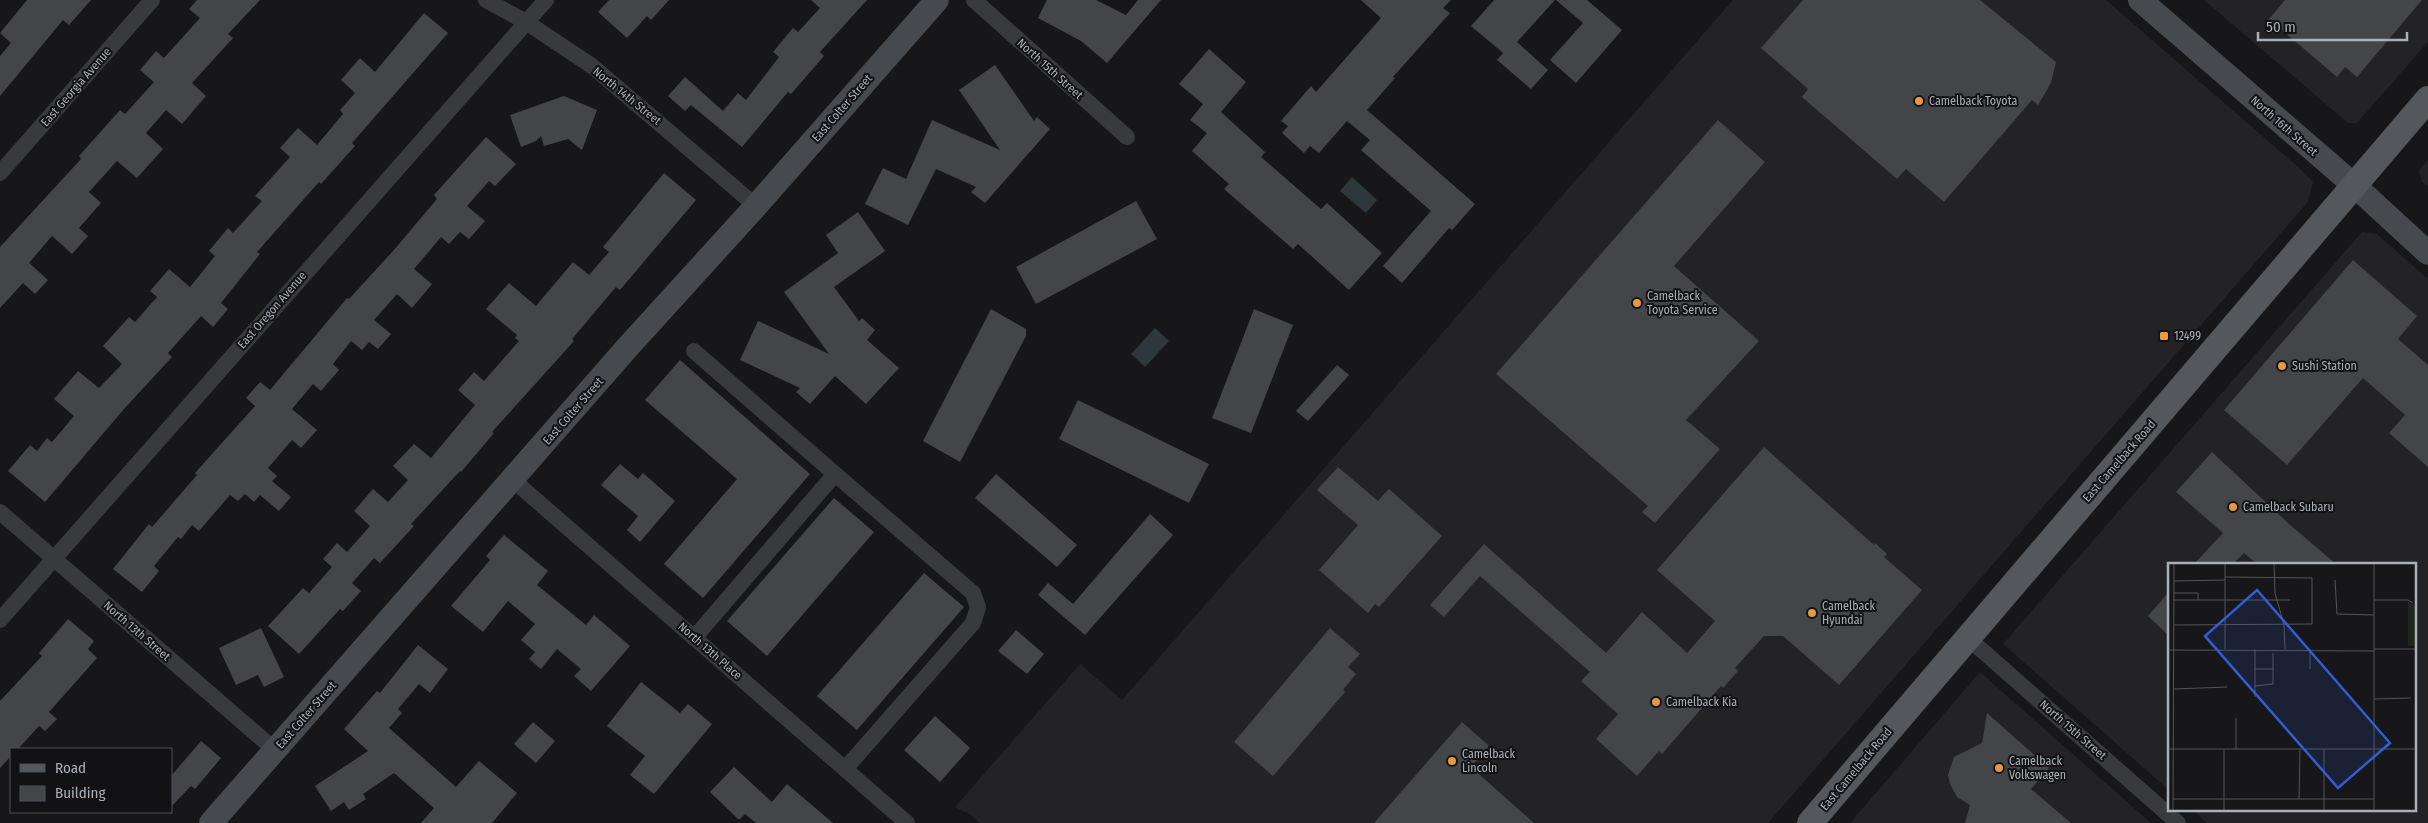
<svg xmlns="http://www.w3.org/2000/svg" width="2428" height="823" viewBox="0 0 2428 823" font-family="'Fira Sans Condensed',sans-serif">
	<rect width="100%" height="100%" fill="#171719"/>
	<g fill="#232326">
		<path d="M1733,0H2106L2298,167L2313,182L2308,202L1768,823H980L971,815L955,807L1080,664L1122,700Z"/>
		<path d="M2204,0H2428V42L2357,123H2348Z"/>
		<path d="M2428,160V187L2422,182L2419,170Z"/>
		<path d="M2362,232L2377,234L2428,279V823H2207L2192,809H2414V564H2169V790L2003,644Z"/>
		<path d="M1980,672L2151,823H1850Z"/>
	</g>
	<g fill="#2e383c">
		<path d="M1352,177L1377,200L1366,213L1340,191Z"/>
		<path d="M1155,328L1169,341L1145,367L1131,354Z"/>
	</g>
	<g fill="#444549">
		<path d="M27,0H91L69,25L63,20L0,96V56L11,43L0,33Z"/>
		<path d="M197,0H260L228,34L233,38L192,83L206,96L182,124L166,110L146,133L163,149L137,178L117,161L89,192L101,203L79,228L88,236L72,254L52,236L29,263L48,280L35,294L23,283L0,308V247L81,159L79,156L120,110L125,114L154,82L140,70L156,51L164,58L200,18L189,9Z"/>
		<path d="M609,0H669L651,20L647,16L627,38L598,12Z"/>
		<path d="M811,0H867L820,52L824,56L791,94L788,92L742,147L691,105L685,111L668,96L685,77L723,111L738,93L746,100L779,57L773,52L793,28L798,32L820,8Z"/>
		<path d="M1047,0H1096L1126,15L1138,0H1161L1107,63L1081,41L1038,18Z"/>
		<path d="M1361,0H1451L1443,8L1450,13L1393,77L1395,78L1367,110L1475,204L1452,230L1449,228L1402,283L1383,266L1431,211L1361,150L1370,140L1347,121L1319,153L1310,146L1304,153L1282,133L1288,126L1281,121L1311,86L1316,92L1381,18Z"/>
		<path d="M1494,0H1555L1517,42L1548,70L1531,89L1497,60L1503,53L1471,26Z"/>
		<path d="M1556,0H1587L1622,30L1576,83L1550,60L1583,23Z"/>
		<path d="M1803,0H1980L2056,62L2051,83L2038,105L2032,100L1944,202L1906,169L1897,179L1802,97L1808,89L1761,48Z"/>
		<path d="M2285,0H2422L2357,77L2345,67L2337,77L2269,19Z"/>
		<path d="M424,13L448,33L352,143L355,146L321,184L319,182L257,252L260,254L221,303L228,309L213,327L201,316L168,353L172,357L124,409L45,502L8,471L30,445L37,451L47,438L52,442L74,416L54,399L78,371L99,388L122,364L103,346L129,317L135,322L157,297L150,291L169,269L190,287L215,256L209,251L228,228L233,233L262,201L255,196L290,157L280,148L298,128L317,145L343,114L340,110L355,93L341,80L360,58L375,72Z"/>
		<path d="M1209,49L1246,82L1221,112L1265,152L1261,157L1321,209L1327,203L1382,253L1349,290L1298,244L1293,249L1224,189L1229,184L1192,151L1207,133L1190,120L1203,104L1179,84Z"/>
		<path d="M995,65L1034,121L1037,117L1050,129L985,203L971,192L976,187L936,169L908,225L865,204L883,168L906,179L932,120L1000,150L959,90Z"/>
		<path d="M564,96L597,110L582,150L568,139L544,146L541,136L536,141L521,147L510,115Z"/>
		<path d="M1718,120L1765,162L1674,266L1759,341L1686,420L1720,449L1655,523L1642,512L1648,506L1496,374Z"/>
		<path d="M486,137L516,164L495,186L489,181L467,206L485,221L469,239L460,232L449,244L441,237L414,269L432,284L412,308L397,294L374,320L391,334L378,349L369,342L362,350L351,341L333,364L339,370L321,391L313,384L292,409L317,430L301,448L292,440L268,468L277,476L272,481L291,497L279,511L260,495L254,502L245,494L238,501L230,495L199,531L192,525L181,539L178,537L154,566L159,571L142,592L113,569L149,524L152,527L197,475L195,473L255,406L246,398L260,382L270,390L347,298L349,299L393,251L437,199L434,195Z"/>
		<path d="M664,173L696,200L620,290L616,287L572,339L574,341L492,432L494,433L461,472L460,471L411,524L414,526L380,563L374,558L352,583L361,591L343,611L340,609L299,654L268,626L303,588L309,593L332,567L323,559L337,543L347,552L370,526L354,511L373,489L388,502L408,480L393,466L414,444L431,458L475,405L458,390L474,372L484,381L519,341L515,338L517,335L486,309L509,283L536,306L573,262L589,275L609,252L603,247Z"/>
		<path d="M1136,201L1157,239L1036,304L1016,267Z"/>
		<path d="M858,212L885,251L834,287L859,321L862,318L875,330L867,340L899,368L866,404L835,376L810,404L796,392L800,388L740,360L758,321L829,354L784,292L838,253L826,235Z"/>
		<path d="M2353,260L2417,316L2398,339L2428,365V467L2389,433L2405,415L2363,378L2287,465L2224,410Z"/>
		<path d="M991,309L1026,329V336L960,462L923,441Z"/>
		<path d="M1254,309L1293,325L1251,433L1212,418Z"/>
		<path d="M680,360L810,474L703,598L664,564L737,479L645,400Z"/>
		<path d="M1337,365L1349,375L1308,421L1296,411Z"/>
		<path d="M1078,400L1209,464L1189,503L1059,439Z"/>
		<path d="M1764,447L1874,545L1875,543L1887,554L1884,557L1922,590L1839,685L1783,636H1764L1735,668L1738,671L1723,688L1721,686L1662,754L1659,751L1637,776L1596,739L1618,714L1581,681L1590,672L1480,576L1444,617L1430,605L1484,544L1606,653L1642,612L1687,653L1715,621L1657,570Z"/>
		<path d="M2212,452L2289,524L2336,564H2257L2244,553L2233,564H2194L2223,533L2176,492Z"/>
		<path d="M620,464L638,479L643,473L675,501L640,542L627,530L638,516L601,485Z"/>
		<path d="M1338,467L1378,501L1389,489L1442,536L1379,607L1375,604L1368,613L1319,570L1358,525L1317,490Z"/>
		<path d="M996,474L1077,545L1057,567L975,498Z"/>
		<path d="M834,498L874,532L767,656L727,621Z"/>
		<path d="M1150,514L1173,535L1085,635L1038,595L1048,583L1073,604Z"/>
		<path d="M504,535L548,571L537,585L586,625L594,615L630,646L591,691L574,676L581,669L557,649L541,669L529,659L535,652L521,640L535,624L508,601L483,632L451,606L490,560L486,556Z"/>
		<path d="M924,573L964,607L857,730L817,696Z"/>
		<path d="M2169,592V636L2148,616Z"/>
		<path d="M68,619L94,641L88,649L97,658L49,712L57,719L45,731L39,726L18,749H11V756L0,768V701L42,656L39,653Z"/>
		<path d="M261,628L284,677L264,687L258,675L236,685L219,648Z"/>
		<path d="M1330,628L1360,654L1348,667L1356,674L1343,690L1345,692L1273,776L1234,742Z"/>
		<path d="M1016,630L1044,654L1027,674L998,651Z"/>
		<path d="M418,645L448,669L430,693L419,684L398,709L402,713L389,728L456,787L479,761L517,793L492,823H421L434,808L394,773L363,794L366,799L349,810L344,802L331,811L315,786L368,751L344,729L377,691L380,693Z"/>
		<path d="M641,682L680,713L688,704L712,724L654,794L630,775L645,756L607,726Z"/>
		<path d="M1987,713L2049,768L2031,789L2071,823H1965L1970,805L1957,797L1950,784L1948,775L1954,757L1982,743Z"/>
		<path d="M935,716L970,748L940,782L904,750Z"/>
		<path d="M533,722L555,741L536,763L514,744Z"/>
		<path d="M1462,722L1489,746L1471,767L1534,823H1374Z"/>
		<path d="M201,741L221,758L195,789L191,786L171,807V776Z"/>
		<path d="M734,767L772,802L787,784L833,823H756L745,814L739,820L710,792Z"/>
	</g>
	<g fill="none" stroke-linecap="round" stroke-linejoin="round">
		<g stroke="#383a3e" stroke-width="16">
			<path d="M486,0L526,22L592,66L756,206"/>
			<path d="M974,0L1127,137"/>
			<path d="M0,173L152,0"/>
			<path d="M694,351L835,474"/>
			<path d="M513,480L907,823"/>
			<path d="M0,512L275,750"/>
			<path d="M0,620L546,0"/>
			<path d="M694,638L835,474L973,593L978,607L973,623L845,769"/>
			<path d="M1968,638L2178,823"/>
		</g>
		<g stroke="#46494d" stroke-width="24">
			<path d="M2140,0L2355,186L2428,253"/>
			<path d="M211,823L626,349L756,206L937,0"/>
		</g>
		<path stroke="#54575c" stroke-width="26" d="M1810,823L2428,99"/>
	</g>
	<g fill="#e79941" stroke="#121214" stroke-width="2">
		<circle cx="1919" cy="101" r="5"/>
		<circle cx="1637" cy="303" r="5"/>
		<rect x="2159" y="331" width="10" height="10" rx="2.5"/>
		<circle cx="2282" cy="366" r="5"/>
		<circle cx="2233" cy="507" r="5"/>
		<circle cx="1812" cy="613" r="5"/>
		<circle cx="1656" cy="702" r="5"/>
		<circle cx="1452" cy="761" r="5"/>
		<circle cx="1999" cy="768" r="5"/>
	</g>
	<g text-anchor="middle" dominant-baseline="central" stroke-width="4" stroke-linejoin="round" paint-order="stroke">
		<g font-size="12" fill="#aab0b8" stroke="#121214">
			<text transform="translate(1050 69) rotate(42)">North 15th Street</text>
			<text transform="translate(76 87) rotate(-49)">East Georgia Avenue</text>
			<text transform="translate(627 96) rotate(39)">North 14th Street</text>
			<text transform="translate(842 108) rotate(-49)">East Colter Street</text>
			<text transform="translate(2284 126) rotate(41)">North 16th Street</text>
			<text transform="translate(272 310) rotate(-49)">East Oregon Avenue</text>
			<text transform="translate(573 411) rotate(-49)">East Colter Street</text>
			<text transform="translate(2119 461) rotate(-49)">East Camelback Road</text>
			<text transform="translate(137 631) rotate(41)">North 13th Street</text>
			<text transform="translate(710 651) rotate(41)">North 13th Place</text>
			<text transform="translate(306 715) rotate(-49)">East Colter Street</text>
			<text transform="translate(2073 730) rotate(41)">North 15th Street</text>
			<text transform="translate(1856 769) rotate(-50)">East Camelback Road</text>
		</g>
		<g font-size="12" fill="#aab0b8" stroke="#121214" text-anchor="start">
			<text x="1929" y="101">Camelback Toyota</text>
			<text x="1647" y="296">Camelback<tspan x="1647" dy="14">Toyota Service</tspan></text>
			<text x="2174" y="336">12499</text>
			<text x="2292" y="366">Sushi Station</text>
			<text x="2243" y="507">Camelback Subaru</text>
			<text x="1822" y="606">Camelback<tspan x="1822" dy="14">Hyundai</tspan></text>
			<text x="1666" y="702">Camelback Kia</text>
			<text x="1462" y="754">Camelback<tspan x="1462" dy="14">Lincoln</tspan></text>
			<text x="2009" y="761">Camelback<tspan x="2009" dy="14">Volkswagen</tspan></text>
		</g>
	</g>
	<g transform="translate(2168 563)">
		<rect width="248" height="248" fill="#171719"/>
		<path d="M240,38L247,42V83H240Z" fill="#1f271f"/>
		<path fill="none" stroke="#525459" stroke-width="1" d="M57,0V86M106,0L107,30L116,62L117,86M167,17L169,51L206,52M6,18L57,17M6,30H30V37M6,37H122M206,37H240L245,40M6,62L144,61V15L57,14M206,86H248M0,87L206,88M87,106H105V121L87,123M105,106V90M142,106V86M6,126L59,124M87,134V86M206,136L243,135M0,186H248M68,186V155M5,236H206M131,236L132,187M5,247L6,0M56,247V186M156,247V186M206,247V0"/>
		<path fill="#325dd3" fill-opacity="0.15" stroke="#325dd3" stroke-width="2.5" d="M89,27L222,180L170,225L37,73Z"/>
		<rect width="248" height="248" fill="none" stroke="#aab0b8" stroke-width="2.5"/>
	</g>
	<rect x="10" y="748" width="162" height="65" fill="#121214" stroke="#4f5156"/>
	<rect x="20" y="764" width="25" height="8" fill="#54575c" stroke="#4f5156"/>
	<text x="55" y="773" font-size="15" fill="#aab0b8">Road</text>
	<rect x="20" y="786" width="25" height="15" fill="#444549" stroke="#4f5156"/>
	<text x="55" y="798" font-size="15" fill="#aab0b8">Building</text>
	<path d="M2258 32v8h149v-8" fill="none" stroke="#aab0b8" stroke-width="2.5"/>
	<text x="2266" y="32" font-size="15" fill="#aab0b8" stroke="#121214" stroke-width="4" paint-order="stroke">50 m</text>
</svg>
